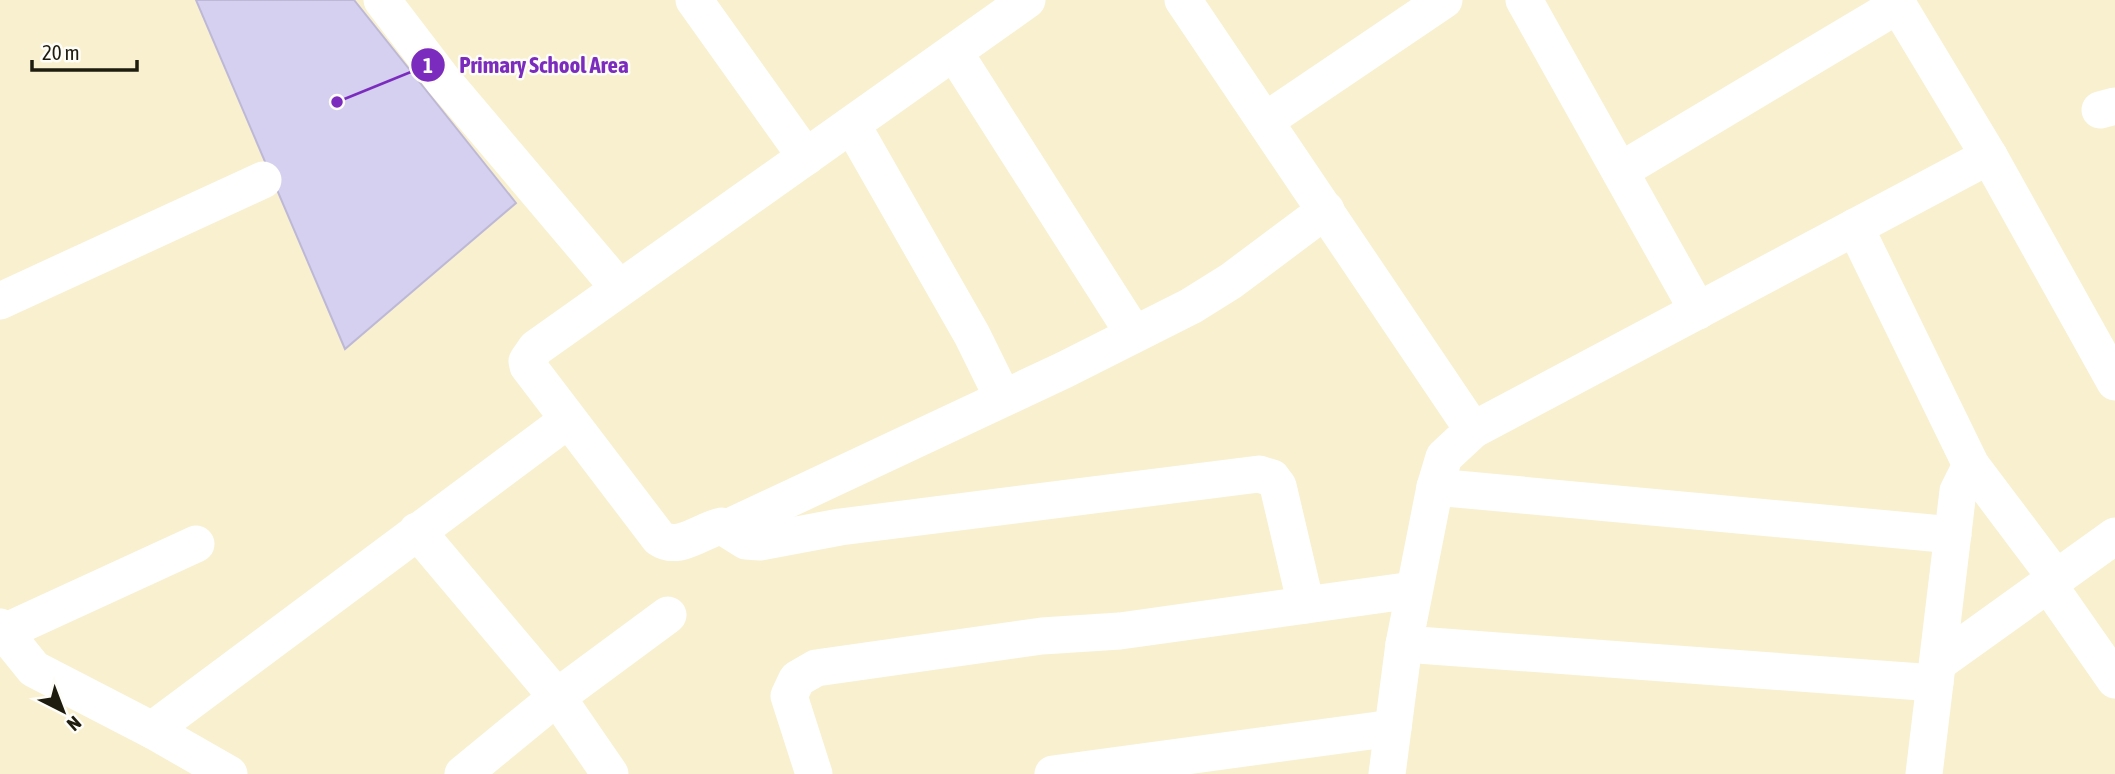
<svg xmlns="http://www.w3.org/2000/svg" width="2115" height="774" viewBox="0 0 2115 774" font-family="'Asap Condensed',sans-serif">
	<rect width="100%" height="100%" fill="#f9f0cf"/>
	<path fill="#d5d0ef" stroke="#beb8d7" stroke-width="2" d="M196,0H354L516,203L345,349Z"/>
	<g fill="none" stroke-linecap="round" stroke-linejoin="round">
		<g stroke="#fff" stroke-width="37">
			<path d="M382,0L443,80L619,288"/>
			<path d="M694,0L806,157"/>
			<path d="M1027,0L536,348L527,361L528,366L659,538C679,552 701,530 722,526L746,541L760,542L840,527L1259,474L1272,478L1278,486L1306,605"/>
			<path d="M1183,0L1473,430"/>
			<path d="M1524,0L1698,311"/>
			<path d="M1895,0L1989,156L2115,382"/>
			<path d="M954,52L1134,334"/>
			<path d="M2100,110L2115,106"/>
			<path d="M1265,121L1444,0"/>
			<path d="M852,125L972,335L1003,398"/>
			<path d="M1620,171L1898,5"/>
			<path d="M1855,227L1971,465L2056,578"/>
			<path d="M0,301L263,180"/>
			<path d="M1435,487L1953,535"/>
			<path d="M727,528L1064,370L1191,306L1231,281L1326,210"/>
			<path d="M417,531L557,697L610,774"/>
			<path d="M2048,584L2115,680"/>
			<path d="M0,627L34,669L152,730L229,774"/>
			<path d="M0,634L196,544"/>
			<path d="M1404,644L1935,683"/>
			<path d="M1938,663L2115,536"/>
			<path d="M152,730L568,420"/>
			<path d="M463,774L557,697L668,615"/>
			<path d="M814,774L789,696L797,679L816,668L1042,636L1120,631L1413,590"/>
			<path d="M1053,774L1393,728"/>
			<path d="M1387,774L1404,644L1435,487L1444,457L1473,430L1989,156"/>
			<path d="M1924,774L1958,491L1971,465"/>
		</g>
	</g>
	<path fill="none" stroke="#7b2cbf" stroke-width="2.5" d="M337 102L428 65"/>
	<g fill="#7b2cbf" stroke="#fffdf7" stroke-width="2.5">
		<circle cx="337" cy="102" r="7"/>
		<circle cx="428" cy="65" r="18"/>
	</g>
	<g font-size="21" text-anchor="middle" font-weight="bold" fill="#fff">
		<text x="428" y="73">1</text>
	</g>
	<g font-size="23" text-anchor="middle" font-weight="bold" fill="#7b2cbf" stroke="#fffdf7" stroke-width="5" stroke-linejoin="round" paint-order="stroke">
		<text x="544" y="73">Primary School Area</text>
	</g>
	<g transform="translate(63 711) rotate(138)" stroke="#fffdf7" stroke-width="5" paint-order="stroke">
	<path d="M0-5L12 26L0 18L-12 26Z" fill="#1e1b0f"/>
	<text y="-10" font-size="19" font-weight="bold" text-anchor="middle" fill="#1e1b0f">N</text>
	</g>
	<path d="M32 60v10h105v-10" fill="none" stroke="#1e1b0f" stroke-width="3.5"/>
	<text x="42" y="60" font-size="21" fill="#1e1b0f" stroke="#fffdf7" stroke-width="5" paint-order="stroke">20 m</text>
</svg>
